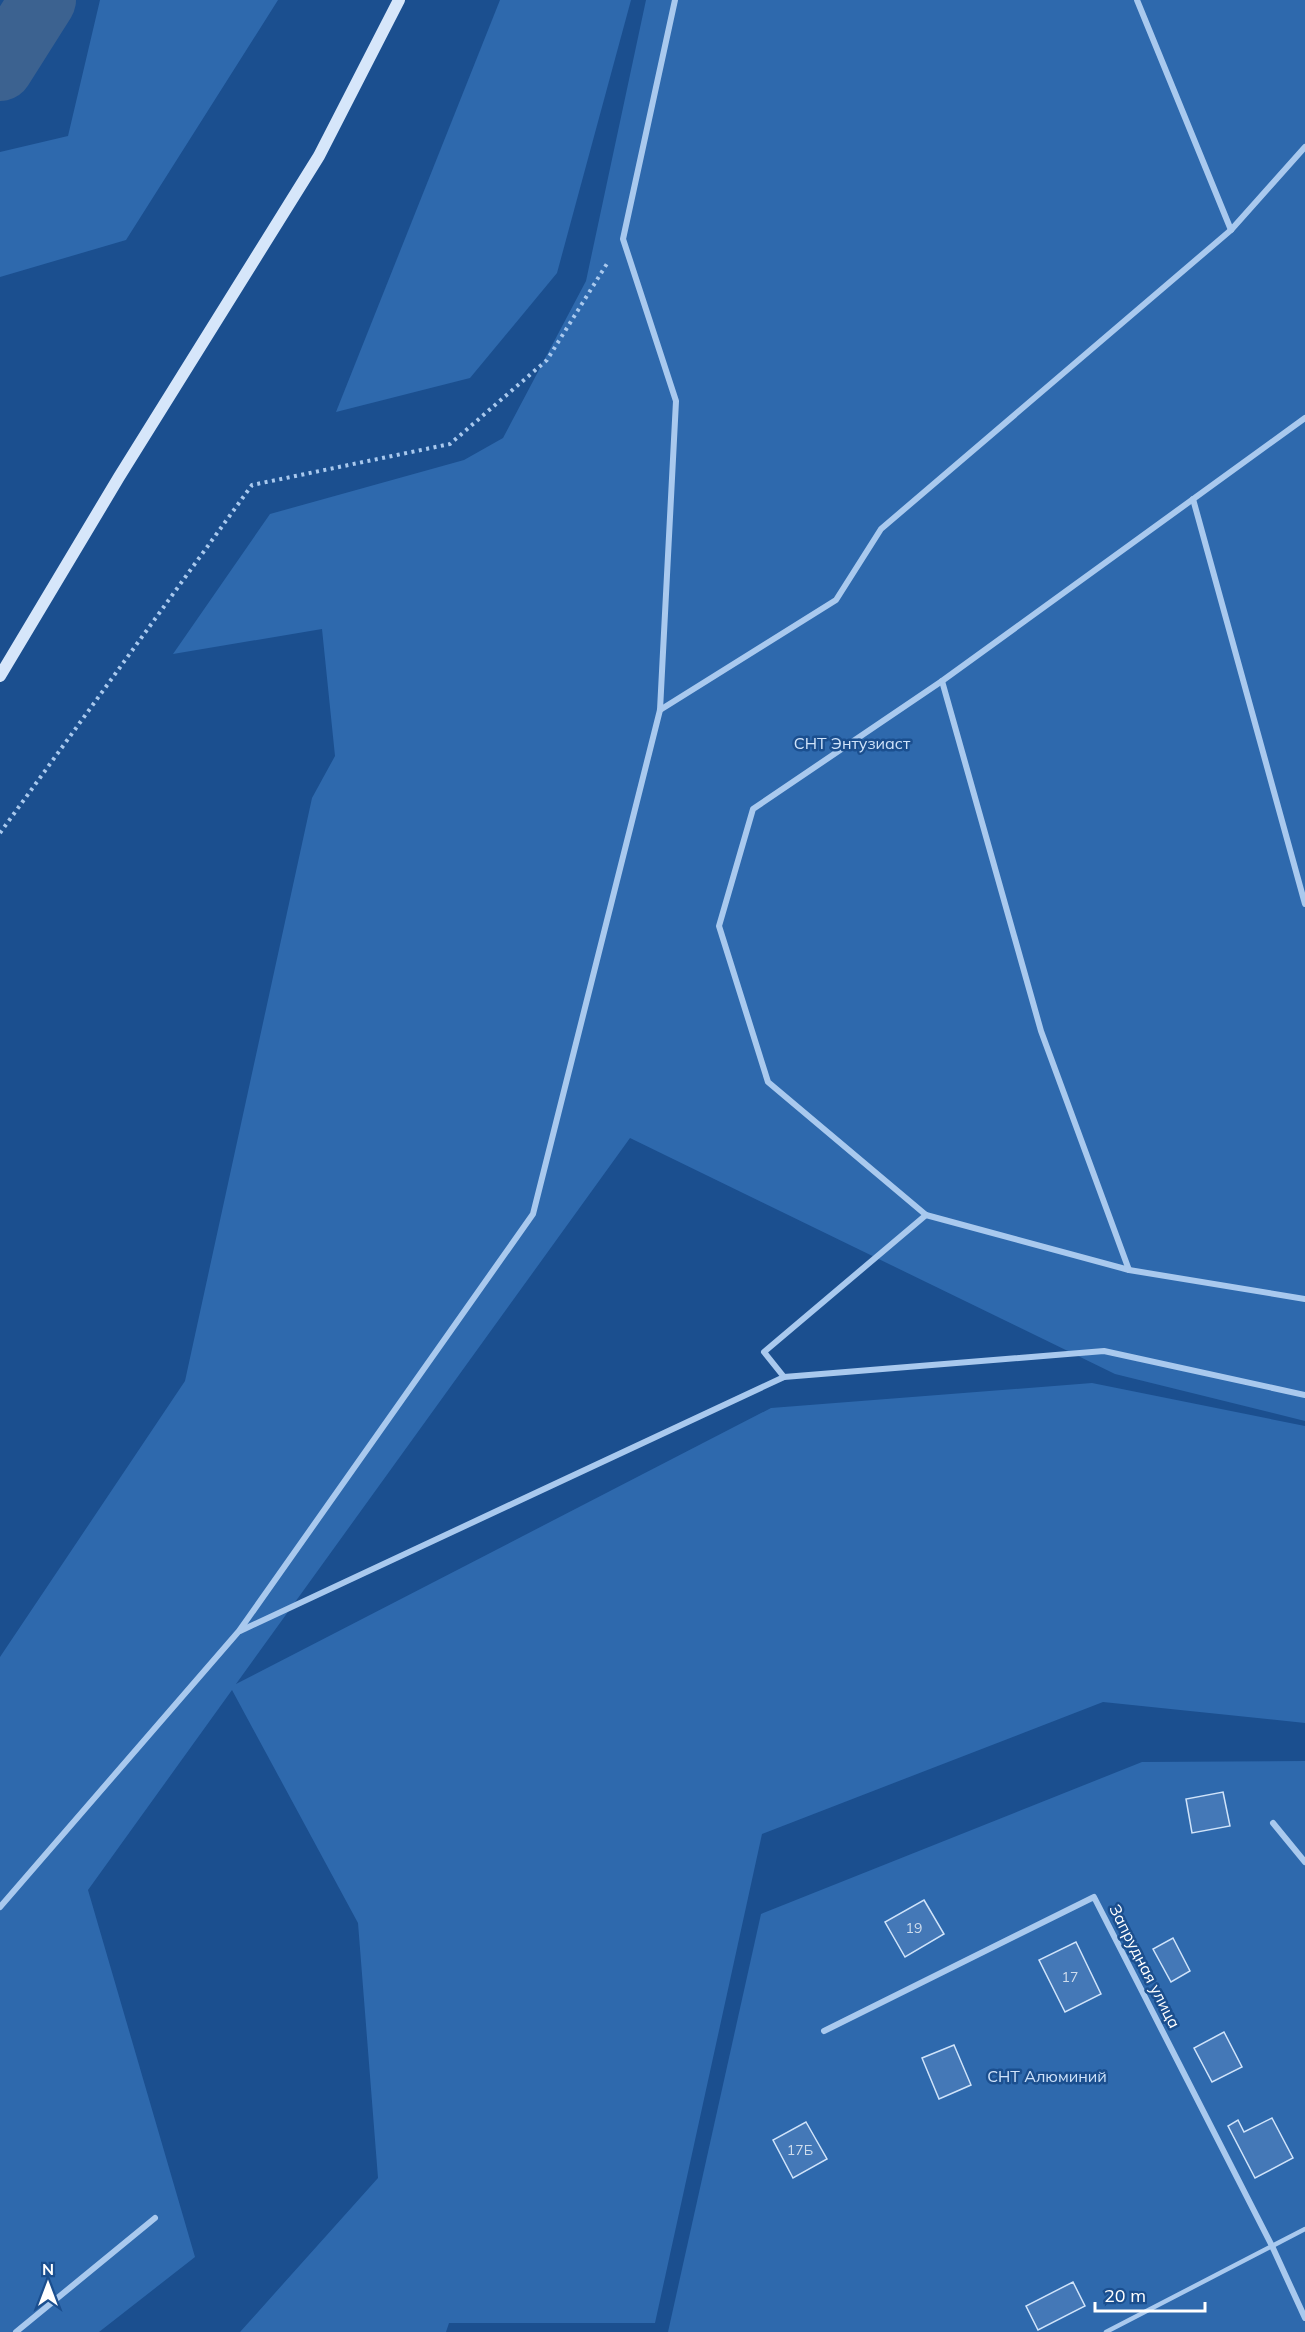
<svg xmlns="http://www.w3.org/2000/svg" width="1305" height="2332" viewBox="0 0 1305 2332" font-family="Mulish,sans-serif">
	<rect width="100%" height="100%" fill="#1b4f8f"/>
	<g fill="#2e69ad">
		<path d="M100,0H278L126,240L0,277V152L68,136Z"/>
		<path d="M500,0H631L557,273L470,378L336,412Z"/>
		<path d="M646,0H1305V1421L1115,1374L630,1138L236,1684L771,1408L1092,1383L1305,1426V1723L1103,1702L762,1834L655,2323H449L446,2332H240L378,2178L358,1923L232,1690L88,1890L195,2257L99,2332H0V1657L185,1381L312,798L335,756L322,629L173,654L270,514L464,460L503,438L586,281Z"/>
		<path d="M1305,1761V2332H668L761,1914L1142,1762Z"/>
	</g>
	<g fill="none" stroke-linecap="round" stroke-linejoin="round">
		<path stroke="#3c6290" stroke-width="66" d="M0,68L43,0"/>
	</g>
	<g fill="#4478b7" stroke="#cfe3fa" stroke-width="1.5">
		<path d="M1223,1792L1230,1826L1192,1833L1186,1799Z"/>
		<path d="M924,1900L944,1934L905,1957L885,1922Z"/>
		<path d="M1173,1938L1190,1971L1171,1982L1153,1949Z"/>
		<path d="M1076,1942L1101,1994L1065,2012L1039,1960Z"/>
		<path d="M1224,2032L1242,2067L1212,2082L1194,2048Z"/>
		<path d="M954,2045L971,2085L939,2099L922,2058Z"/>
		<path d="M1272,2118L1293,2158L1255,2178L1228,2126L1238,2120L1244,2132Z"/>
		<path d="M806,2122L827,2159L793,2178L773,2140Z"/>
		<path d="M1073,2282L1085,2306L1038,2330L1026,2306Z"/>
	</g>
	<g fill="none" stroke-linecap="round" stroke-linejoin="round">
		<path stroke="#a9c9ee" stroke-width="4" stroke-dasharray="3 4.5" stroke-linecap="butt" d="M0,833L252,485L450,444L547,360L608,262"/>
		<path stroke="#a9c9ee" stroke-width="4.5" d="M1106,2332L1305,2229"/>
		<g stroke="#a9c9ee" stroke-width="6">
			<path d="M1137,0L1231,230"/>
			<path d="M1305,418L942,681L753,809L719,926L768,1082L926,1215L1129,1270L1305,1299"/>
			<path d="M1193,499L1305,904"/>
			<path d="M942,681L1041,1031L1129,1270"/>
			<path d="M660,710L836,600L881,529L1231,230L1305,147"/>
			<path d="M784,1377L764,1352L926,1215"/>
			<path d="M240,1631L784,1377L1104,1351L1305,1395"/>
			<path d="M1273,1823L1305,1862"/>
			<path d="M0,1907L239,1631L533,1214L660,710L676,401L623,239L675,0"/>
			<path d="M824,2031L1094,1897L1272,2246L1305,2318"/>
			<path d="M16,2332L155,2218"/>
		</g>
		<path stroke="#d6e6fa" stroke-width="12" d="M0,676L119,477L319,156L399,0"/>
	</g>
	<g text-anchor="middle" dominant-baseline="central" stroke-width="5" stroke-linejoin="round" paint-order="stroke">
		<g font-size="14" fill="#d0dded">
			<text x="914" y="1928">19</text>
			<text x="1070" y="1977">17</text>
			<text x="800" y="2150">17Б</text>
		</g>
		<g font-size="16" fill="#cfe3fa" stroke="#1b4f8f">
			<text x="852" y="743">СНТ Энтузиаст</text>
			<text x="1047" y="2076">СНТ Алюминий</text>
		</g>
		<g font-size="16" fill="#fff" stroke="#1b4f8f">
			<text transform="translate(1145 1966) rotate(63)">Запрудная улица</text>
		</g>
	</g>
	<g transform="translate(48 2284)" stroke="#1b4f8f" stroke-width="4.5" paint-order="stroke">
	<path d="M0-4.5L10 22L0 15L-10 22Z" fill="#ffffff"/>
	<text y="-9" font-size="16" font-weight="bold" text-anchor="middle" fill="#ffffff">N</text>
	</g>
	<path d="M1095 2302v9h110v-9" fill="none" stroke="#ffffff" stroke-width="3"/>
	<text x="1104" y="2302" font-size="18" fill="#ffffff" stroke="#1b4f8f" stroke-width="4.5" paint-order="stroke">20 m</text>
</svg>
